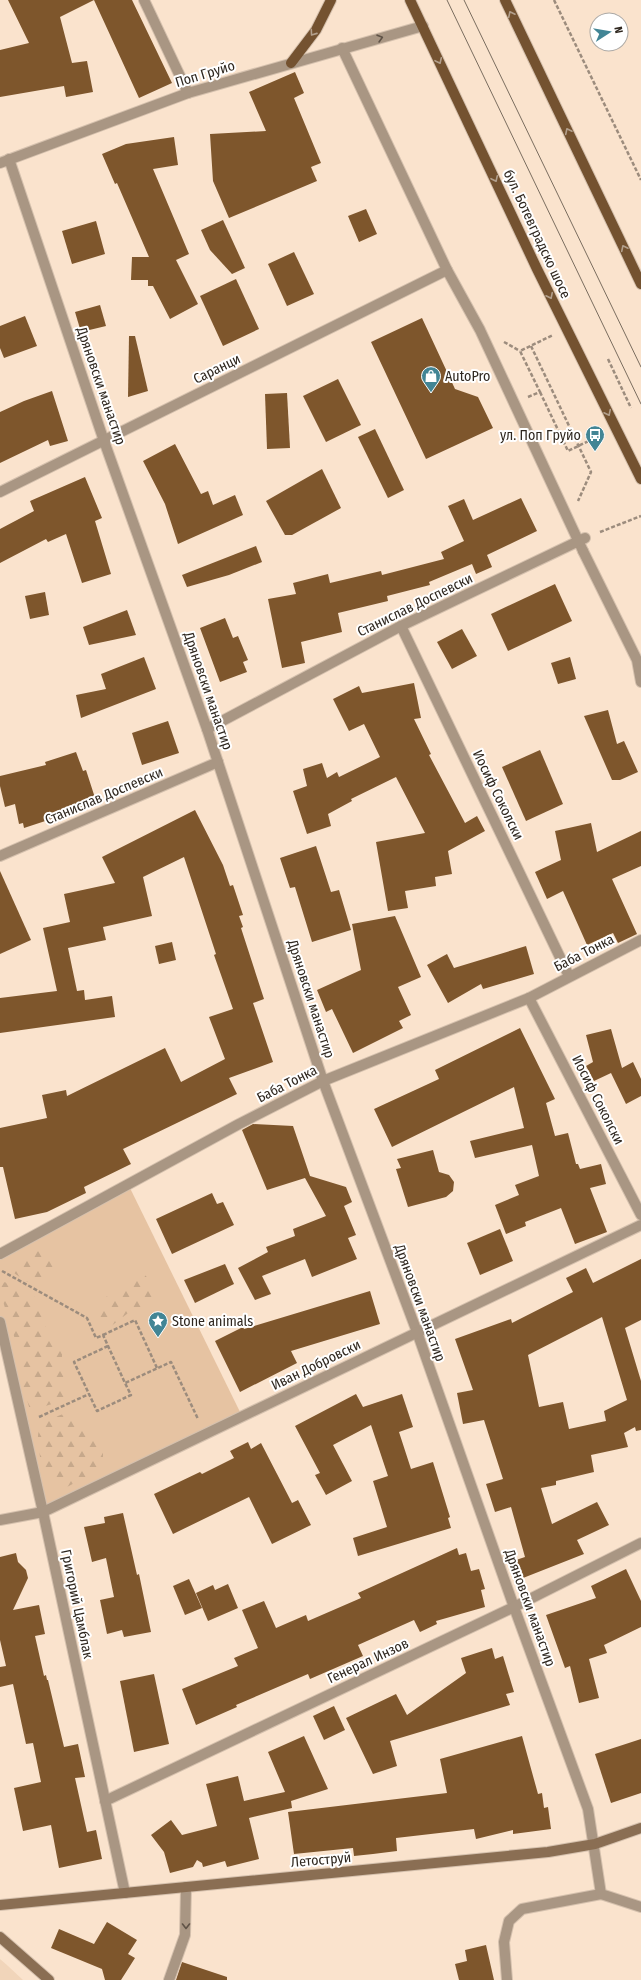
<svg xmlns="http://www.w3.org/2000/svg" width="641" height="1980" viewBox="0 0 641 1980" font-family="'Fira Sans Condensed',sans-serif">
	<defs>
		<pattern id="forest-firs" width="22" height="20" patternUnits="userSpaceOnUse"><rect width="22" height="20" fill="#e6c3a2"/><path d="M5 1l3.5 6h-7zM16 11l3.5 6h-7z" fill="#c6a88b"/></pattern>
	</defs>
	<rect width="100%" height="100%" fill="#fae3cd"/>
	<path fill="#f1d5ba" d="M0,1959L8,1966L23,1980H0Z"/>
	<path fill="#e6c3a2" d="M128,1184L242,1416L43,1512L0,1322V1254Z"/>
	<g fill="url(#forest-firs)">
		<path d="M38,1251L49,1253L55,1265L45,1277L27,1282L11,1271L24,1258Z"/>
		<path d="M135,1273H143C154,1283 157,1296 149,1308L132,1310L110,1327L101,1326L99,1320L106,1297C121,1290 130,1290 135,1273Z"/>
		<path d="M3,1282C19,1285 37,1293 43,1309C47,1317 45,1328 47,1337L58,1340L62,1354V1370L68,1393L65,1400L39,1408L30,1410L20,1376V1355L0,1292V1285Z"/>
		<path d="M63,1414L77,1416L103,1449V1461L93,1473L67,1487L46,1479C42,1469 40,1460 39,1448C39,1444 37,1440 38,1436C39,1423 53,1418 63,1414Z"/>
	</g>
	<g fill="#7e562c" fill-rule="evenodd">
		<path d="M8,0H132L172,83L139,98L94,0L60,17L72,63L87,61L93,92L66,97L64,86L0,97V50L29,43Z"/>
		<path d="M295,72L304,93L294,98L321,163L311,167L317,181L229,218L213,181L210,134L266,131L249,92Z"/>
		<path d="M174,137L178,165L153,169L189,254L176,260L198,304L170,319L153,286H148V280H131L132,257H149L117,183L115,184L102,154L126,144Z"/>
		<path d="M366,209L377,234L359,242L348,216Z"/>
		<path d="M223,220L245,268L232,274L210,250L201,230Z"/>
		<path d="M96,221L105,254L72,264L62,231Z"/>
		<path d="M294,252L314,294L287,306L268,264Z"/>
		<path d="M236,279L259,329L223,346L200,296Z"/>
		<path d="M100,305L106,326L81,332L75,312Z"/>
		<path d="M25,316L37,346L4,358L0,348V326Z"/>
		<path d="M422,318L455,389L478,397L493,428L426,459L371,342Z"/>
		<path d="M129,336H135L148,391L128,397Z"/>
		<path d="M338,379L361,425L326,442L303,396Z"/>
		<path d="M52,391L68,441L50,446L48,440L0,463V412L24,401Z"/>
		<path d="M287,393L290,448L267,449L265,394Z"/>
		<path d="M375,429L404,490L388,498L358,437Z"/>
		<path d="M175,444L201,494L208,491L213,505L235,495L243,515L178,544L165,504L143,461Z"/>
		<path d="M322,469L341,508L292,535H285L266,501Z"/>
		<path d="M85,477L102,518L95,521L111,574L82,583L66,534L48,542L46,539L0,563V529L34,511L30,501Z"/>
		<path d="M521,498L537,531L487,555L492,567L476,574L472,564L429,582L430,585L387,596L388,601L338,613L342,632L301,642L305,663L282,668L268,599L296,594L293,583L328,574L330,583L381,571L382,575L444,559L441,552L464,541L448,506L464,499L473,520Z"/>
		<path d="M256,546L262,562L229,575L187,587L182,575Z"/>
		<path d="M555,584L572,621L508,651L491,614Z"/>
		<path d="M45,592L49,615L30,619L25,596Z"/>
		<path d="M127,610L136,635L89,645L83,627Z"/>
		<path d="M225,618L233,638L238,636L248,660L243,662L247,672L220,682L200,628Z"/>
		<path d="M462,629L477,656L452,669L437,642Z"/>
		<path d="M144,657L156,689L81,718L76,695L106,689L101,674Z"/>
		<path d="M570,657L576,679L558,684L551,663Z"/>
		<path d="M414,683L421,718L414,719L431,754L429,755L465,823L477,816L485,831L448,851L452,874L435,877L436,886L405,891L408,908L388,911L376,842L425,833L396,777L351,799L352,801L328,814L331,826L307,834L293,791L307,786L303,769L322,763L327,778L337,772L339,777L380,757L364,724L349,731L333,699L359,686L362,693Z"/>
		<path d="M608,710L617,744L624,741L638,772L620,780H612L584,716Z"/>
		<path d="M168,721L179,753L142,765L132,733Z"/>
		<path d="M540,750L563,804L526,821L502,767Z"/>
		<path d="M76,752L83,771L86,770L97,804L24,828L23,823L19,824L15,804L5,807L0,786V776L46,765L45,762Z"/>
		<path d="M195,810L223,865L230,886L233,885L243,915L239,916L243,927L241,928L264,999L253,1003L273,1062L229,1078L237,1094L123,1149L131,1164L84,1187L86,1193L47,1212L15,1219L3,1167H0V1128L47,1118L42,1095L66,1090L67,1096L165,1048L181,1082L225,1059L209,1017L233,1009L214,955L216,954L184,857L143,877L152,916L103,927L106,940L68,948L77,991L84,990L85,1000L112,996L115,1017L0,1033V998L57,991L43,928L70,922L64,894L115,883L102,857Z"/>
		<path d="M591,823L597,852L641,831V866L612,879L637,934L618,943L613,933L587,945L563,891L547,899L535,872L561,860L555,831Z"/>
		<path d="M316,846L331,892L339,890L351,930L312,942L295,887L290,888L280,858Z"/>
		<path d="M0,871L31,940L0,954Z"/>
		<path d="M395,916L421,977L398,987L411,1015L399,1021L403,1028L353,1053L332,1009L326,1012L317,990L361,970L352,924Z"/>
		<path d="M172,942L176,960L159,964L155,946Z"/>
		<path d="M526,946L534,974L483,989L481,984L448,1003L427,965L447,954L454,968Z"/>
		<path d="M520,1028L555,1099L546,1103L555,1136L568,1133L576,1164H578L580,1169L601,1164L606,1184L590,1188L607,1232L575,1244L561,1208L525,1222L526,1226L506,1234L495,1205L519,1195L515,1185L539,1176L532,1145L475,1158L470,1141L524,1128L514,1087L392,1147L374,1109L439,1079L435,1070Z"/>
		<path d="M611,1029L622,1068L633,1062L641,1079V1096L626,1104L611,1073L594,1081L586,1066L593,1062L586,1035Z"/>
		<path d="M253,1124L293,1126L310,1176L346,1187L352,1202L344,1206L356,1235L348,1238L357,1259L312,1277L305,1259L262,1276L271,1294L255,1300L238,1268L268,1252L266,1247L295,1236L293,1229L326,1216L305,1178L267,1190L242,1130Z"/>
		<path d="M433,1150L439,1172L449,1175L454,1182L453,1191L446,1197L408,1207L396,1169L401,1168L397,1159Z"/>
		<path d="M212,1193L217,1204L223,1202L234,1225L172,1254L156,1219Z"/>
		<path d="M500,1229L513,1261L480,1275L467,1243Z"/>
		<path d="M641,1259V1320L625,1328L641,1381V1430L636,1431L635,1427L624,1433L628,1447L591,1455L594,1472L556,1481V1485L541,1488L552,1524L597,1502L609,1525L577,1540L584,1554L523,1578L516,1560L525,1557L511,1507L495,1512L486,1484L503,1479L484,1420L463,1424L457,1393L473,1390L455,1339L511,1319L512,1323L573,1292L566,1278L586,1268L593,1283ZM602,1317L627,1400L604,1411L606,1421L569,1429L563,1402L539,1407L528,1355Z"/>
		<path d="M225,1264L234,1284L195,1303L184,1280Z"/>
		<path d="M370,1291L380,1324L291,1351L297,1363L240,1392L215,1341L243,1327L244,1329Z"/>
		<path d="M356,1394L363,1407L402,1394L413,1427L399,1432L411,1469L433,1462L450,1517L448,1518L451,1528L358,1556L353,1538L387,1527L373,1481L388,1476L371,1425L333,1445L352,1481L326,1495L315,1475L320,1473L295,1426Z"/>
		<path d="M248,1442L251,1449L261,1443L292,1503L298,1500L311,1525L272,1544L249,1497L173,1534L154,1494L200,1472L202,1474L234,1458L230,1451Z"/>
		<path d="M123,1513L137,1575L139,1574L151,1632L124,1637L122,1630L107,1634L100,1600L114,1597L106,1558L92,1562L84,1527L105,1523L104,1517Z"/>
		<path d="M457,1548L459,1555L466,1553L471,1571L479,1569L485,1589L481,1590L485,1607L436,1621L437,1624L420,1632L414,1620L358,1645L363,1656L310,1679L308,1674L236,1705L237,1707L196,1725L182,1689L238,1666L234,1658L258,1648L242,1610L264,1601L276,1628L306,1615L308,1621L361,1598L358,1593Z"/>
		<path d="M16,1553L18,1562L26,1570L28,1578L13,1610L39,1605L45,1634L35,1636L44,1676L46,1675L47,1680H48L64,1747L78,1744L85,1777L75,1778L87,1832L96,1830L102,1859L59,1868L51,1825L23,1831L14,1788L41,1782L33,1743L26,1744L13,1684L0,1687V1667L6,1666L0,1640V1557Z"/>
		<path d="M626,1569L641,1601V1627L604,1645L607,1653L589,1659L599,1698L579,1703L570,1666L565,1668L546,1615L596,1598L591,1586Z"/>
		<path d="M189,1579L202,1608L185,1615L173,1586Z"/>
		<path d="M228,1584L238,1608L208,1621L196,1593L213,1585L215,1590Z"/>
		<path d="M492,1648L495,1659L503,1656L514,1692L506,1694L510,1705L390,1741L397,1766L373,1774L346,1718L396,1694L407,1715L466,1673L461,1658Z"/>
		<path d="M154,1674L169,1744L134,1752L120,1681Z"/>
		<path d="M334,1706L345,1730L324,1740L313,1716Z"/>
		<path d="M304,1736L328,1789L291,1801L292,1808L249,1818L259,1859L227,1867L225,1861L203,1867L202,1863L197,1860L193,1867L170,1873L164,1852L151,1835L171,1820L182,1835L217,1826L206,1784L238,1776L244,1801L285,1792L268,1752Z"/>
		<path d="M522,1736L538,1794L542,1793L544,1808L548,1807L551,1829L513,1834V1830L476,1839L474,1829L396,1838L397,1851L373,1854L354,1856L353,1848L294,1854L288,1812L447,1793L440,1759Z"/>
		<path d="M641,1739V1793L611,1803L595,1754Z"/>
		<path d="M107,1922L137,1940L128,1954L135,1958L121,1980H105L102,1969L51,1948L59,1929L94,1944Z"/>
		<path d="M486,1945L494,1980H459L455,1964L467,1961L465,1950Z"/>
		<path d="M182,1962L227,1977V1980H176Z"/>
	</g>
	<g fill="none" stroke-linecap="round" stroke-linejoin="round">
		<g stroke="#d5c1ae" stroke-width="12">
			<g id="lane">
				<path d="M342,48L447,270L480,330L583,551"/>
				<path d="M169,1980L185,1935L186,1887"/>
				<path d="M507,1980L504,1942L509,1921L522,1909L601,1894"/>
			</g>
		</g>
		<g stroke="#d5c1ae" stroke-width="12">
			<g id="street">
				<path d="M144,0L188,93"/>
				<path d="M9,159L104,441L207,729L323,1081L417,1332L514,1607L588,1809L601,1894L641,1907"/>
				<path d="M0,163L188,93L423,26"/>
				<path d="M0,492L447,270"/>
				<path d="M583,551L637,660L641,682"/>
				<path d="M401,626L569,976"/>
				<path d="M207,729L401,626L585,538"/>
				<path d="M0,856L218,762"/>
				<path d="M529,998L641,1215"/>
				<path d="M0,1254L239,1124L323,1081L529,998L641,940"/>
				<path d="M0,1322L43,1512L125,1893"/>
				<path d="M0,1520L43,1512L641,1225"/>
				<path d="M105,1801L514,1607L641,1543"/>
			</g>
		</g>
		<g stroke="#d5c1ae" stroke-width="12">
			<g id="secondary">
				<path d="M0,1905L548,1852L595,1844L641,1828"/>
				<path d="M0,1937L49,1980"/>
			</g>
		</g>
		<g stroke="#d5c1ae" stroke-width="12">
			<g id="primary">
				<path d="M410,0L537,269L641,479"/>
				<path d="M505,0L641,284"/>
				<path d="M291,63L316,30L331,0"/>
			</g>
		</g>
		<g stroke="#9c8c7d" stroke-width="2.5" stroke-dasharray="4 2" stroke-linecap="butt">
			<path d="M554,0L641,180"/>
			<path d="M504,342L520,351"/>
			<path d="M531,346L591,472L578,501"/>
			<path d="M608,359L631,408"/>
			<path d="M540,392L568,451L601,435"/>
			<path d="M528,397L540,392L520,351L553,335"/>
			<path d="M600,532L641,516"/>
			<path d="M2,1271L87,1318L96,1338L103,1335L125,1383L171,1362L198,1419"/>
			<path d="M103,1335L135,1320L157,1368"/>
			<path d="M108,1346L74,1362L97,1411L131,1395L125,1383"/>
			<path d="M39,1417L89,1394"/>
		</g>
		<use href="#lane" stroke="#a99683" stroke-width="10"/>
		<use href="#street" stroke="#a99683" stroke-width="10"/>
		<use href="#secondary" stroke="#8a6e53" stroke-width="10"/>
		<use href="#primary" stroke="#745230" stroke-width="10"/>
		<g stroke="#7a6d5f" stroke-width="1">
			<path d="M447,0L641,404"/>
			<path d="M464,0L641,367"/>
		</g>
	</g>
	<defs><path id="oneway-chevron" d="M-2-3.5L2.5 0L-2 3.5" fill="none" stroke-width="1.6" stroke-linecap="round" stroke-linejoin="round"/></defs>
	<g stroke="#b3a08d">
		<use href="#oneway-chevron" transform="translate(511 14) rotate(-116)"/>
		<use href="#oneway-chevron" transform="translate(313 33) rotate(125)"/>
		<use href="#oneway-chevron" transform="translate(439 61) rotate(65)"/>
		<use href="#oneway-chevron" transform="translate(568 131) rotate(-116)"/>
		<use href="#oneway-chevron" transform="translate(495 179) rotate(65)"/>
		<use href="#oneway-chevron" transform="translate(624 248) rotate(-116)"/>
		<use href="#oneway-chevron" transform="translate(550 296) rotate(64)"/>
		<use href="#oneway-chevron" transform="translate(608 413) rotate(64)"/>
	</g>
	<g stroke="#605347">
		<use href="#oneway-chevron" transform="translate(380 38) rotate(-16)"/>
		<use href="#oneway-chevron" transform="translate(186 1926) rotate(90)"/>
	</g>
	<defs>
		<g id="shop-pin" transform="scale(1)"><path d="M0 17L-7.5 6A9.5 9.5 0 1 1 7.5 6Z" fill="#428595" stroke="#fff"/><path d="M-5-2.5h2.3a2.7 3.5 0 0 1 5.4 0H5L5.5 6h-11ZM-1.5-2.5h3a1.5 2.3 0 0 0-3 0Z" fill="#fff"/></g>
		<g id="bus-pin" transform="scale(1)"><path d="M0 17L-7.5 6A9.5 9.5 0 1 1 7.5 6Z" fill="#428595" stroke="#fff"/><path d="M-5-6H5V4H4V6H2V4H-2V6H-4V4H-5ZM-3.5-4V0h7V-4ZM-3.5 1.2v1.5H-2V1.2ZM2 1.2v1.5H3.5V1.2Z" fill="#fff"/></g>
		<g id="sight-pin" transform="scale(1)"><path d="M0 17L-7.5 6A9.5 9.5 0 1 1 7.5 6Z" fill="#428595" stroke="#fff"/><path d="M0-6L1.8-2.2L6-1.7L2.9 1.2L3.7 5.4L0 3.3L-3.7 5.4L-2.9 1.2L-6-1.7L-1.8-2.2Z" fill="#fff"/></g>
	</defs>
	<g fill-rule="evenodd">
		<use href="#shop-pin" x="431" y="376"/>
		<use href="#bus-pin" x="595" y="435"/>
		<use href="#sight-pin" x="158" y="1321"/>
	</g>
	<g text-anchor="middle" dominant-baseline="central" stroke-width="4" stroke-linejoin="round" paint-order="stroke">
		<g font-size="14" fill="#2f271f" stroke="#fff">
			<text transform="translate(205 74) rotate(-17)">Поп Груйо</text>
			<text transform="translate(537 234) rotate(65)">бул. Ботевградско шосе</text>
			<text transform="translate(217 369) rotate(-26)">Саранци</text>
			<text transform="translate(101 386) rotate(71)">Дряновски манастир</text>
			<text transform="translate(415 605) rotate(-26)">Станислав Доспевски</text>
			<text transform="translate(208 691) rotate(71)">Дряновски манастир</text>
			<text transform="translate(498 795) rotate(64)">Иосиф Соколски</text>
			<text transform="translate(104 796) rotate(-23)">Станислав Доспевски</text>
			<text transform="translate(584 953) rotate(-27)">Баба Тонка</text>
			<text transform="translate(311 999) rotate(72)">Дряновски манастир</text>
			<text transform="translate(287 1084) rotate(-27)">Баба Тонка</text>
			<text transform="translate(598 1100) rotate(63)">Иосиф Соколски</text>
			<text transform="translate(420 1303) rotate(70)">Дряновски манастир</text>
			<text transform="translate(316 1365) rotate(-26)">Иван Добровски</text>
			<text transform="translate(77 1604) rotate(78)">Григорий Цамблак</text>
			<text transform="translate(530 1608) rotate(70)">Дряновски манастир</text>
			<text transform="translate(368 1661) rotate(-25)">Генерал Инзов</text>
			<text transform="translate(321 1860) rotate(-5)">Летоструй</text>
		</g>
		<g font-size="14" fill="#2f271f" stroke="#fff" text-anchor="start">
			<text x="445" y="376">AutoPro</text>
			<text x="581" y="435" text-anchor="end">ул. Поп Груйо</text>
			<text x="172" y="1321">Stone animals</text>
		</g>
	</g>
	<g transform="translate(609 32) rotate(78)"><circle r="19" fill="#ffffff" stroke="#aca9a5"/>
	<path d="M0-3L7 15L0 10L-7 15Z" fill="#428595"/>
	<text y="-6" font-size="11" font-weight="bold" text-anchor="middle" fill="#2f271f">N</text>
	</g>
</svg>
